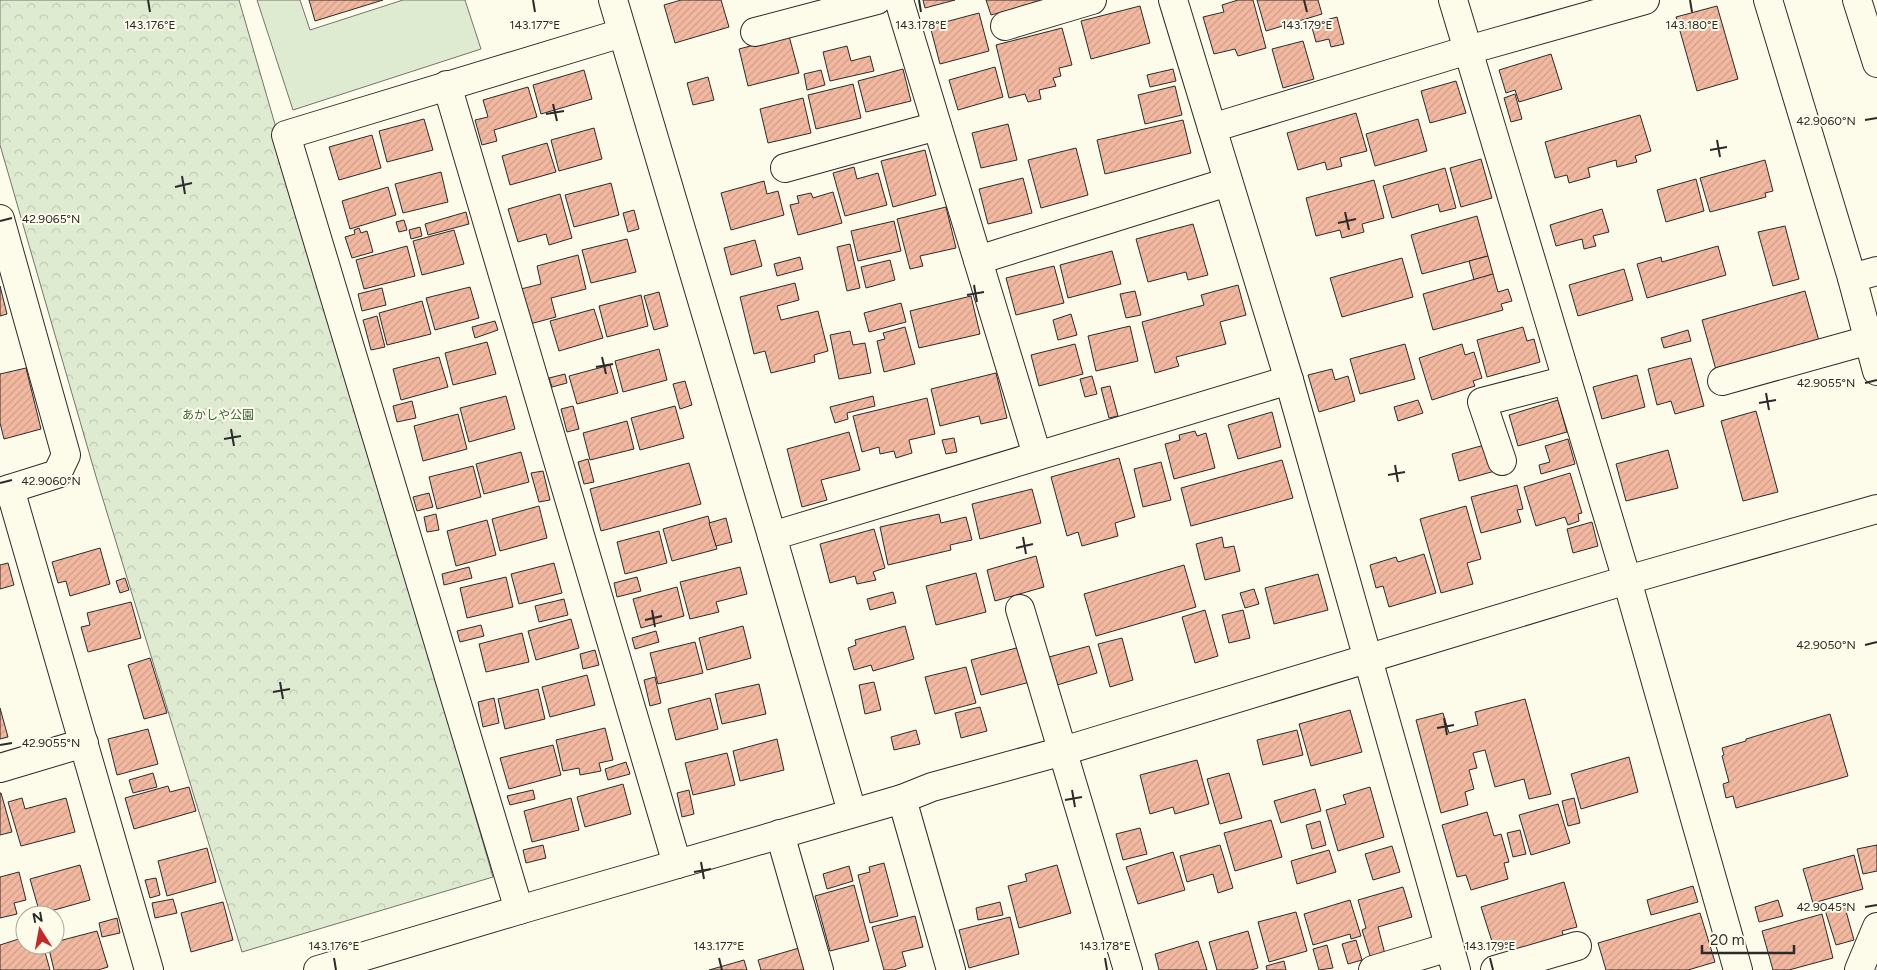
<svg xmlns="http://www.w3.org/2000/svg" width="1877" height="970" viewBox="0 0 1877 970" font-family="Figtree,'Noto Sans JP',sans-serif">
	<defs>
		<pattern id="park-crowns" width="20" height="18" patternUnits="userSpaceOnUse" patternTransform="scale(1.25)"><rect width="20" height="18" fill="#deebd1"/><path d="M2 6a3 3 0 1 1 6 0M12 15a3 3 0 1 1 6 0" fill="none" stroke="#bfcab4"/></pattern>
		<pattern id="building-hatch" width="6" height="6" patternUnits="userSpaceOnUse" patternTransform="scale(1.25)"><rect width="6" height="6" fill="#f2b8a0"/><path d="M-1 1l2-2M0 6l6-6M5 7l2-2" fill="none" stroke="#d09e8a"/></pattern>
	</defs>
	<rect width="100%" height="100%" fill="#fdfbea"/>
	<path fill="url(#park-crowns)" stroke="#74746e" d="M0,0H239L493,877L242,952L97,480L0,145Z"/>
	<path fill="#deebd1" stroke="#74746e" d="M257,0H300L310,30L403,0H465L481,49L293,110Z"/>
	<g fill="url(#building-hatch)" stroke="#2b2b2b">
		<path d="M309,0H383L315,21Z"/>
		<path d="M681,0H721L729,27L675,43L664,5Z"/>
		<path d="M923,0H955L925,8Z"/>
		<path d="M986,0H1044L991,15Z"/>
		<path d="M1238,0H1253L1266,48L1238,56L1235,49L1214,54L1203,17L1224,12L1222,5Z"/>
		<path d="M1257,0H1318L1322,14L1266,31Z"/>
		<path d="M1140,6L1150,43L1091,59L1081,21Z"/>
		<path d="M1717,6L1738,79L1697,91L1676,17Z"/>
		<path d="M979,13L989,51L940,64L930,26Z"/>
		<path d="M1337,17L1344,44L1331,47L1329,39L1316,42L1311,24Z"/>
		<path d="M1062,28L1072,65L1059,68L1061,76L1053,78L1056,86L1039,90L1041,99L1028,102L1025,94L1009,98L996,45Z"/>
		<path d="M789,36L799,73L748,86L739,49Z"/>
		<path d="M1303,41L1314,79L1283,88L1272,49Z"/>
		<path d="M847,46L851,61L870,56L874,71L830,81L823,52Z"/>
		<path d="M1551,54L1562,89L1519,102L1515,90L1506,93L1499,70Z"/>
		<path d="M995,67L1003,97L958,110L949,80Z"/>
		<path d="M903,69L911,101L866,112L858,81Z"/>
		<path d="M1173,69L1176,81L1150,87L1147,75Z"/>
		<path d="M584,70L592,99L541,114L533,85Z"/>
		<path d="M821,70L825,85L807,90L804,74Z"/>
		<path d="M708,77L714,100L693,105L687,83Z"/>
		<path d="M1456,81L1466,113L1430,123L1421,91Z"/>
		<path d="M853,84L861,118L816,129L808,95Z"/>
		<path d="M1175,86L1182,115L1145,124L1138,95Z"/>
		<path d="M528,87L537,117L494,130L497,141L482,145L475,120L488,117L483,100Z"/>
		<path d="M1515,94L1522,119L1511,122L1504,98Z"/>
		<path d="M803,98L811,133L768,143L760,109Z"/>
		<path d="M1356,113L1367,151L1340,158L1342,166L1327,170L1325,162L1298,170L1287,133Z"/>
		<path d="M1640,115L1651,151L1635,156L1637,162L1617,167L1616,160L1588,168L1590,177L1569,183L1567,175L1555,178L1545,142Z"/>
		<path d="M424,119L433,150L387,162L379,131Z"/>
		<path d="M1418,119L1427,151L1375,166L1366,134Z"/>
		<path d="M1183,120L1191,153L1105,174L1097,140Z"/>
		<path d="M1008,124L1017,160L981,168L972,133Z"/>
		<path d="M594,128L602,159L559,171L551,140Z"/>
		<path d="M372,135L381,168L339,180L329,147Z"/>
		<path d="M547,143L556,172L510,185L502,156Z"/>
		<path d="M1076,148L1088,195L1041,208L1028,160Z"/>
		<path d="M925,150L936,195L893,207L881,161Z"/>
		<path d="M1481,159L1492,198L1461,207L1450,168Z"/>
		<path d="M1765,160L1773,191L1765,193L1766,197L1710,212L1700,178Z"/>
		<path d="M854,167L857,179L878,173L887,205L845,216L833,173Z"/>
		<path d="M1445,168L1456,208L1440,212L1438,204L1392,218L1383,186Z"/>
		<path d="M441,172L448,202L403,213L395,184Z"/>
		<path d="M1023,178L1032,213L988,224L979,189Z"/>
		<path d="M1696,179L1704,211L1666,222L1657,190Z"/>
		<path d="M1374,180L1384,218L1362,224L1364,232L1342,238L1340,230L1316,236L1306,198Z"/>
		<path d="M764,181L767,194L778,191L784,215L731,230L721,193Z"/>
		<path d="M611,183L619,215L574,227L565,195Z"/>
		<path d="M388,187L396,215L350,229L342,201Z"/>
		<path d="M833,192L842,223L798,235L790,205L799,203L797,196L811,193L813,198Z"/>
		<path d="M560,194L572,238L549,245L546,234L518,242L508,209Z"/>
		<path d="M946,207L956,248L920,256L923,266L910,269L897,219Z"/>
		<path d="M1602,209L1609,232L1593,236L1596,246L1584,249L1582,239L1556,246L1550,225Z"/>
		<path d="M634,210L639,229L628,232L623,213Z"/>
		<path d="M466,212L469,224L428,235L425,224Z"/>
		<path d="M1477,216L1488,256L1422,274L1411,235Z"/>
		<path d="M404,220L407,230L399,232L396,222Z"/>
		<path d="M894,221L901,251L858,261L851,231Z"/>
		<path d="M1193,224L1208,275L1188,280L1186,272L1148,282L1136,239Z"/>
		<path d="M1785,226L1799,279L1773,286L1758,232Z"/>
		<path d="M420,227L422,236L411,239L409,230Z"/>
		<path d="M359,228L361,233L367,231L373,252L352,258L345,237L355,234L354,230Z"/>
		<path d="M454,230L464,264L422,275L413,241Z"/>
		<path d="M627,239L636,272L591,283L582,250Z"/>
		<path d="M755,240L762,266L731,275L724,248Z"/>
		<path d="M850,244L860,288L847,291L837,247Z"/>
		<path d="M407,246L415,276L364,289L356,260Z"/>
		<path d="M1718,246L1726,275L1647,298L1637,264L1661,257L1662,262Z"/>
		<path d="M1112,251L1121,284L1068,298L1060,265Z"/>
		<path d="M578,255L586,289L551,298L556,317L530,324L521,289L541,284L537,266Z"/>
		<path d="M1488,256L1493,274L1474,280L1469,261Z"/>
		<path d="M800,257L803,269L777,276L774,264Z"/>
		<path d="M1402,258L1413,297L1342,317L1330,278Z"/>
		<path d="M890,260L895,280L866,288L861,267Z"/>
		<path d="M1054,266L1064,303L1016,315L1006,278Z"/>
		<path d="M1624,269L1633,300L1578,316L1569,285Z"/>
		<path d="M1493,274L1498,292L1508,289L1512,301L1501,304L1503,310L1433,330L1423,294Z"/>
		<path d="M795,283L799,300L777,306L781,320L818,311L828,351L814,355L815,362L771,373L765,351L754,354L740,297Z"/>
		<path d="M1238,285L1246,315L1220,322L1226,344L1176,357L1179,366L1155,373L1142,322L1204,305L1201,295Z"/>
		<path d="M0,286L7,314L0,316Z"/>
		<path d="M470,287L479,318L435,330L426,298Z"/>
		<path d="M382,288L386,305L362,311L358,294Z"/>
		<path d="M1135,291L1141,315L1126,318L1120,294Z"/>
		<path d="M1805,291L1819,341L1716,370L1702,320Z"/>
		<path d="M659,292L668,326L654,330L644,296Z"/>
		<path d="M641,295L648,326L607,337L599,306Z"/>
		<path d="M971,296L980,334L919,348L910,311Z"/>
		<path d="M422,301L431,334L387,345L379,313Z"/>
		<path d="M901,303L906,322L869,332L864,313Z"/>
		<path d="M594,309L603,338L559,351L550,321Z"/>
		<path d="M1071,314L1077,335L1058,340L1053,320Z"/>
		<path d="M377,316L385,347L371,350L363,320Z"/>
		<path d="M495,321L498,330L475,338L472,327Z"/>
		<path d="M1130,326L1138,361L1096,371L1088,336Z"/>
		<path d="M905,327L915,364L884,372L877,341L885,339L883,333Z"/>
		<path d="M1523,327L1527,341L1534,339L1540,362L1487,377L1477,340Z"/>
		<path d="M1688,330L1691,341L1664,348L1661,338Z"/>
		<path d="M850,331L853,345L865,343L871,373L839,379L830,335Z"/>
		<path d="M487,342L496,374L453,385L445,353Z"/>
		<path d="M1075,344L1083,374L1039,386L1031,355Z"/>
		<path d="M1405,344L1415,379L1360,394L1350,359Z"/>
		<path d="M1462,344L1465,355L1474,352L1482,378L1473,381L1475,386L1432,400L1419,358Z"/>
		<path d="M659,349L667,380L623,392L615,361Z"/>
		<path d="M439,357L448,387L401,400L393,369Z"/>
		<path d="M1691,358L1704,406L1675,414L1671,401L1657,405L1648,369Z"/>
		<path d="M610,365L618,393L577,404L569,376Z"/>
		<path d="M26,368L41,429L4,439L0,423V374Z"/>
		<path d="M1332,369L1335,380L1348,376L1355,401L1319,412L1308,375Z"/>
		<path d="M996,373L1007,418L981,424L979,416L940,426L931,389Z"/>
		<path d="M565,374L567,383L552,387L549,378Z"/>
		<path d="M1637,375L1645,407L1602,419L1593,387Z"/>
		<path d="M1092,376L1097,394L1085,397L1080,379Z"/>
		<path d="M685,381L692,405L680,409L673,384Z"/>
		<path d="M1110,386L1118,416L1109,418L1101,388Z"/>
		<path d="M506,396L515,429L469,442L460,408Z"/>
		<path d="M873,396L875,406L847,413L848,419L835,423L830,407Z"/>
		<path d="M927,398L935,434L909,440L912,453L896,458L894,451L880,454L879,447L862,452L853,416Z"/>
		<path d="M1418,400L1423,413L1398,421L1394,407Z"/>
		<path d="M1558,400L1567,432L1518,446L1509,415Z"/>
		<path d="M412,401L416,418L397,422L393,406Z"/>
		<path d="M573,406L579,429L567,432L561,409Z"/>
		<path d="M675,406L684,438L640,450L631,418Z"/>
		<path d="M1756,411L1778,492L1743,501L1721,421Z"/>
		<path d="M1272,412L1281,447L1238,459L1228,425Z"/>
		<path d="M458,414L467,449L423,461L414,426Z"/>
		<path d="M627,421L634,449L590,460L583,433Z"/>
		<path d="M1195,431L1197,436L1206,433L1215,468L1174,479L1165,444L1180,440L1179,435Z"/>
		<path d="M849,432L860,470L821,480L827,500L802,507L787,449Z"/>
		<path d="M954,438L957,452L946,454L942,440Z"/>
		<path d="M1568,439L1575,464L1541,474L1539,465L1550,462L1545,446Z"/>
		<path d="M1488,444L1495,471L1459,481L1452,454Z"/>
		<path d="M1668,450L1678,488L1626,501L1616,464Z"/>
		<path d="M521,452L529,482L484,494L476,464Z"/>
		<path d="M1119,458L1135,517L1115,523L1118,536L1082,546L1078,532L1067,536L1051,477Z"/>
		<path d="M588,459L594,482L584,484L578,462Z"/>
		<path d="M1282,460L1293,498L1191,526L1181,488Z"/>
		<path d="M1161,462L1171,500L1143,507L1134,469Z"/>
		<path d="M689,463L701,504L601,531L590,489Z"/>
		<path d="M473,466L481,497L437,509L429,477Z"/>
		<path d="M543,471L550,500L539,502L531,473Z"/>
		<path d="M1570,473L1582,513L1578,514L1579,521L1568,525L1565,517L1536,526L1524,487Z"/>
		<path d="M1517,485L1523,509L1517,510L1521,522L1481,533L1471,497Z"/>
		<path d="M1032,489L1041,523L980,539L972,504Z"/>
		<path d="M429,493L433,507L417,511L413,497Z"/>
		<path d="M539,506L547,538L500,551L492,519Z"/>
		<path d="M1466,506L1481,559L1467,563L1473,584L1441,593L1420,519Z"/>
		<path d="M436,514L439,530L427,532L424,517Z"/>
		<path d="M939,514L941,523L966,517L972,540L950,545L951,550L888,565L880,527Z"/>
		<path d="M708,516L717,549L672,561L663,529Z"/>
		<path d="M726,518L732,542L716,546L709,523Z"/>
		<path d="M487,520L496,555L456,566L447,531Z"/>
		<path d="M1592,522L1598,546L1573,553L1567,529Z"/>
		<path d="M874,529L885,568L873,572L876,580L857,584L855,576L830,583L820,544Z"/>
		<path d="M659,531L667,563L625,574L617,542Z"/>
		<path d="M1222,537L1224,548L1234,546L1240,571L1205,580L1196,544Z"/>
		<path d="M100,548L110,584L70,596L66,581L58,583L52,562Z"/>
		<path d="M1424,554L1436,593L1389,607L1383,586L1376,588L1370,565L1396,557L1398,562Z"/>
		<path d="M1036,556L1044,587L995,601L987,570Z"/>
		<path d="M8,563L14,585L0,589V565Z"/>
		<path d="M554,563L562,593L519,604L511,574Z"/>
		<path d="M1184,565L1196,607L1096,636L1084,594Z"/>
		<path d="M469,567L472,578L444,585L442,574Z"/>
		<path d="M740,567L747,594L716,602L719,612L690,619L680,582Z"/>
		<path d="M976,573L986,612L936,625L926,586Z"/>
		<path d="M1318,574L1328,610L1274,624L1265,588Z"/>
		<path d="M506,577L513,607L467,618L460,588Z"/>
		<path d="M637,577L641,591L617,597L614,583Z"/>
		<path d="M125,578L129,590L120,593L116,581Z"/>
		<path d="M677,587L684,616L641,628L633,599Z"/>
		<path d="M1254,589L1259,604L1245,608L1240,593Z"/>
		<path d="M893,592L896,603L870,610L867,599Z"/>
		<path d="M564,599L568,615L539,622L535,606Z"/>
		<path d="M131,602L141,638L88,652L81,627L90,625L87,613Z"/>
		<path d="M1205,610L1218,656L1195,663L1182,617Z"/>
		<path d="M1243,610L1250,638L1229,643L1222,615Z"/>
		<path d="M571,619L579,648L536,660L528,631Z"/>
		<path d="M481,625L484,636L460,642L457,631Z"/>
		<path d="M743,626L751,658L707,670L699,638Z"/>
		<path d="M905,626L914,659L873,671L871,665L854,670L848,648L856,645L855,640Z"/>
		<path d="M656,631L659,642L635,649L632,638Z"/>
		<path d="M522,633L529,662L486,672L479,644Z"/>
		<path d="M1122,638L1133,680L1110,687L1098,644Z"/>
		<path d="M695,642L703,673L658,684L650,653Z"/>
		<path d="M1089,646L1097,673L1057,685L1049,657Z"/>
		<path d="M1020,647L1030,682L981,695L971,660Z"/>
		<path d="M595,650L599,665L583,669L580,654Z"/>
		<path d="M150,658L167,713L144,719L128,665Z"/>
		<path d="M966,667L976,703L935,714L925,677Z"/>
		<path d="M587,675L595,705L550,717L542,687Z"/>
		<path d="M655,677L661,703L650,706L644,680Z"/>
		<path d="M874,682L881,710L865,714L859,685Z"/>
		<path d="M759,684L766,714L722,724L715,694Z"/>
		<path d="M538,689L545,719L505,729L498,699Z"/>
		<path d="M494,698L499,723L483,727L478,702Z"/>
		<path d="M710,698L718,729L676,740L668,709Z"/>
		<path d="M1525,699L1551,794L1529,799L1524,779L1495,787L1485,750L1473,753L1477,768L1469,770L1474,789L1465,792L1468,805L1441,813L1416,720L1443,713L1449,733L1478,725L1475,712Z"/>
		<path d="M980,707L987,731L961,738L955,713Z"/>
		<path d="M0,708L8,737L0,739Z"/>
		<path d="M1350,710L1362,752L1311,766L1299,724Z"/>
		<path d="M1830,714L1848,776L1736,808L1733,796L1726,798L1723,784L1729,782L1722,756L1724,755L1722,748L1746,741V739Z"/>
		<path d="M605,728L613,760L599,763L601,771L580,775L579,768L563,771L556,740Z"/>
		<path d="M148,729L158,764L117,775L108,739Z"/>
		<path d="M916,730L920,744L894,750L891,737Z"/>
		<path d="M1297,730L1303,755L1263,765L1257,740Z"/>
		<path d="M777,739L784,770L740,781L733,751Z"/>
		<path d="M553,745L561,775L509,789L500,758Z"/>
		<path d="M727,753L735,785L693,795L685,763Z"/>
		<path d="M1629,757L1638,792L1581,809L1571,774Z"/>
		<path d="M1197,760L1209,804L1175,814L1173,807L1150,814L1140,775Z"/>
		<path d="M626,762L630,774L608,780L605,769Z"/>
		<path d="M153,773L157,787L133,793L129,780Z"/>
		<path d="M1229,773L1242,818L1220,824L1207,779Z"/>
		<path d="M623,784L631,814L585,827L577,797Z"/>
		<path d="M168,786L170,792L189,787L196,811L134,829L125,798Z"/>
		<path d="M1370,787L1384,837L1338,851L1326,810L1346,804L1343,795Z"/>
		<path d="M1315,789L1321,811L1281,823L1274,801Z"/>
		<path d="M533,790L535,799L510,805L507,796Z"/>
		<path d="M689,790L694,814L682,817L677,793Z"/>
		<path d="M1,793L12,832L0,835V793Z"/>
		<path d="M22,798L25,809L66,798L75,832L21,846L8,802Z"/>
		<path d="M571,798L579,830L532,842L524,811Z"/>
		<path d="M1574,798L1580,823L1568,826L1562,801Z"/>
		<path d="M1558,804L1570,843L1531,855L1519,815Z"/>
		<path d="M1487,812L1494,836L1501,834L1509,862L1504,863L1508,879L1471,890L1466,875L1457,877L1442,825Z"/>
		<path d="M1271,820L1282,857L1235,871L1224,833Z"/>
		<path d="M1320,821L1326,845L1312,849L1306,825Z"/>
		<path d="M1140,828L1147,854L1123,860L1116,834Z"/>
		<path d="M1520,830L1526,854L1513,857L1507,833Z"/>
		<path d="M543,845L546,858L526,863L523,850Z"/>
		<path d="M1220,845L1233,888L1218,893L1213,874L1187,882L1180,856Z"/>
		<path d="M1877,845V871L1863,874L1857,849Z"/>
		<path d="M1392,846L1400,872L1373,880L1365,854Z"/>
		<path d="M207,848L216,882L167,896L158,861Z"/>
		<path d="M1329,850L1336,872L1297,884L1291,861Z"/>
		<path d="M1173,852L1185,890L1138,904L1126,867Z"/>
		<path d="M1854,855L1863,889L1813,903L1803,869Z"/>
		<path d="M884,863L898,916L870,923L858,875L870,872L869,867Z"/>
		<path d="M80,865L90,900L40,914L30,879Z"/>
		<path d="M1057,865L1071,913L1019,928L1008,886L1027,881L1025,874Z"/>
		<path d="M849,866L853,881L827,889L823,874Z"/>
		<path d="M19,872L26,900L14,903L17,914L0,918V877Z"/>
		<path d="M156,878L160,895L150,898L145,880Z"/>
		<path d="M1564,882L1577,927L1562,931L1564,938L1514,953L1512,946L1495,951L1481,907Z"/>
		<path d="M854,885L869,941L830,951L815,896Z"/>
		<path d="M1693,886L1698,902L1651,915L1647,900Z"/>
		<path d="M1403,887L1412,917L1378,927L1385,954L1371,959L1362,930L1366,928L1358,900Z"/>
		<path d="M173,899L177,913L155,918L152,903Z"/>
		<path d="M1350,900L1361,936L1351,939L1350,934L1313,945L1304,914Z"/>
		<path d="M1778,900L1783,916L1759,922L1755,907Z"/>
		<path d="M223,902L233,940L191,952L181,913Z"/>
		<path d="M1000,902L1003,915L978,920L976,908Z"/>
		<path d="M1844,904L1854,940L1836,945L1825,910Z"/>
		<path d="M1296,912L1307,951L1269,962L1258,922Z"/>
		<path d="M1700,913L1715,962L1688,970H1606L1598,943Z"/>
		<path d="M1822,914L1833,958L1789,970H1773L1762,931Z"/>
		<path d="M915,916L923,947L902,952L906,966L894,970H884L872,927Z"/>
		<path d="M1010,917L1019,954L969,968L959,930Z"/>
		<path d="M117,918L120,933L102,937L99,923Z"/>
		<path d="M97,931L108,967L98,970H54L48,945H55V942Z"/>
		<path d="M1248,931L1258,968L1251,970H1217L1209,942Z"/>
		<path d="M25,937V945H43L50,970H0V945Z"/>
		<path d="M1356,940L1362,960L1348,964L1342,944Z"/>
		<path d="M1198,941L1207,970H1159L1155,954Z"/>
		<path d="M1327,945L1333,968L1319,970L1313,949Z"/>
		<path d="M799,948L805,970H761L758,960Z"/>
		<path d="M744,960L747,970H709Z"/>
		<path d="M1284,961L1286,970H1267L1266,966Z"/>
	</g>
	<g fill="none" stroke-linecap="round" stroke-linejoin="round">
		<g stroke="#2b2b2b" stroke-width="30">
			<g id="minor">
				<path d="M613,0L772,536L852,812"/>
				<path d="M899,0L1037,455"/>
				<path d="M1173,0L1289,380L1456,970"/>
				<path d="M1453,0L1627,580L1738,970"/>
				<path d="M1768,0L1852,278L1877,371"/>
				<path d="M1857,0L1877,63"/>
				<path d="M1005,26L1092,0"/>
				<path d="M755,32L877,0"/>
				<path d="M447,85L677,864"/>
				<path d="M1212,128L1468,50L1645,0"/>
				<path d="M785,168L937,126"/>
				<path d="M0,219L66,455L57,474L0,492"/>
				<path d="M978,260L1228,182"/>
				<path d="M1852,278L1877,271"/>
				<path d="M1722,381L1869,340"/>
				<path d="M1502,461L1482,402L1567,380"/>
				<path d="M10,489L149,970"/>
				<path d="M772,536L1289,380"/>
				<path d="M1020,609L1128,970"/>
				<path d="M0,768L84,743"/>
				<path d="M902,799L951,970"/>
				<path d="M780,834L819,970"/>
				<path d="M519,910L286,135L622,33"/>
				<path d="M318,970L519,910L902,799L932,787L1063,751L1627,580L1877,509"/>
				<path d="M1373,970L1449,947"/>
				<path d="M1495,970L1577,946"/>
				<path d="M1859,970L1877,927"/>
			</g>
		</g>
		<use href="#minor" stroke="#fdfbea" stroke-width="28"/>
	</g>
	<path fill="none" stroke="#2b2b2b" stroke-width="2" d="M148,0L150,12M533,0L535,12M919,0L921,12M1304,0L1307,12M1690,0L1692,12M553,104L557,121M546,114L564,111M1865,120L1877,118M1717,140L1720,157M1710,150L1727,147M182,176L185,194M175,187L192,183M1345,212L1349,230M0,221L12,218M1338,223L1356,219M974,285L977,302M967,295L984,292M602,357L606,374M596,367L613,364M1865,383L1877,380M1766,393L1769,410M1759,403L1776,400M231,429L234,446M224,439L241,436M1395,465L1398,482M1388,475L1405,472M0,483L12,480M1023,537L1026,554M1016,548L1033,544M652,610L655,627M645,620L662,616M1865,645L1877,642M280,682L283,699M273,692L290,689M1444,718L1447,735M1437,728L1454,725M0,745L12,743M1072,790L1075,807M1065,800L1082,797M701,862L704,879M694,872L711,869M1865,907L1877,905M334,958L336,970M719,958L722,970M1105,958L1107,970M1490,958L1493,970"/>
	<g text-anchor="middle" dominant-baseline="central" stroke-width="4" stroke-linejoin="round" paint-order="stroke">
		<g font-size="12" fill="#34623c" stroke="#fdfbea">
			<text x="218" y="415">あかしや公園</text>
		</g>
	</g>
	<g font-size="12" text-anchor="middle" fill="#2b2b2b" stroke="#fdfbea" stroke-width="4" stroke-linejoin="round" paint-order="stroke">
		<text x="150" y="29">143.176°E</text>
		<text x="535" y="29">143.177°E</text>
		<text x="921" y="29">143.178°E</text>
		<text x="1307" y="29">143.179°E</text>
		<text x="1692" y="29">143.180°E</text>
		<text x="1826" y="125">42.9060°N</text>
		<text x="51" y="223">42.9065°N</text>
		<text x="1826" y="387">42.9055°N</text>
		<text x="51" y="485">42.9060°N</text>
		<text x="1826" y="649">42.9050°N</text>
		<text x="51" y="747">42.9055°N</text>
		<text x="1826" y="911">42.9045°N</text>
		<text x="334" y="950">143.176°E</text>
		<text x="719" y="950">143.177°E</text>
		<text x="1105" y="950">143.178°E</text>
		<text x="1490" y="950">143.179°E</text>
	</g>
	<g transform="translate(40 930) rotate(349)"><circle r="24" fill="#fdfbea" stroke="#a9a89e"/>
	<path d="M0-4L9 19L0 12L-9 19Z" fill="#c62828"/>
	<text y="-8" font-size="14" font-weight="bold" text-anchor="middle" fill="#2b2b2b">N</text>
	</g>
	<path d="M1702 945v8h92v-8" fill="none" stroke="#2b2b2b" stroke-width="2.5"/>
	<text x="1710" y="945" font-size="15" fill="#2b2b2b" stroke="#fdfbea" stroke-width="4" paint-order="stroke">20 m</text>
</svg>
